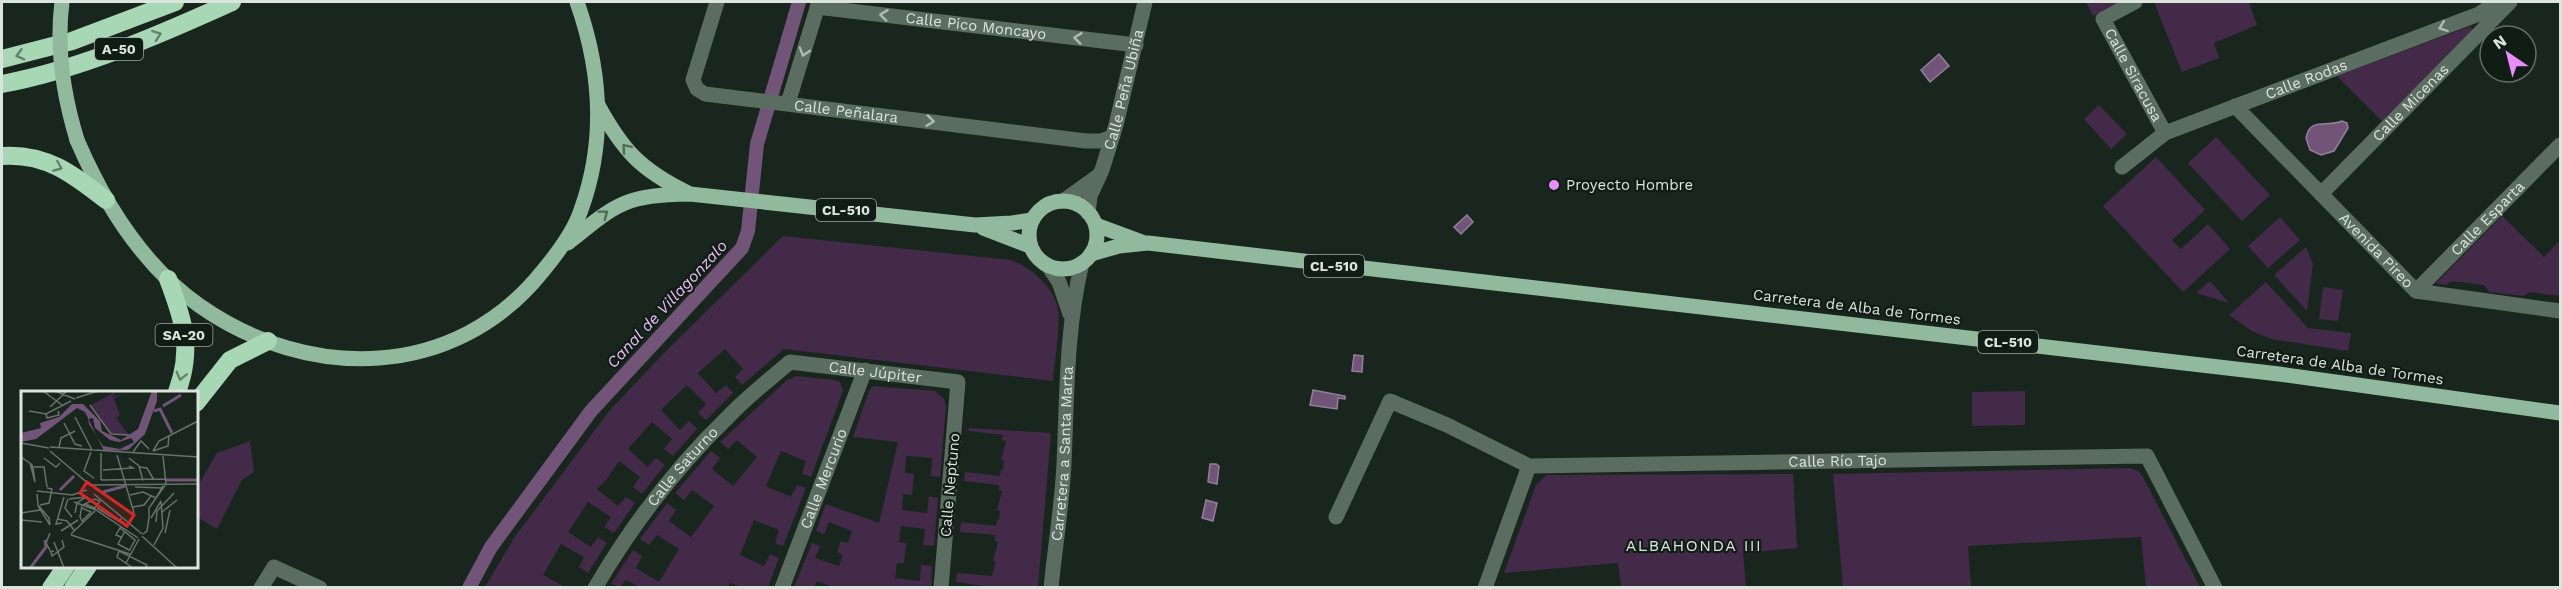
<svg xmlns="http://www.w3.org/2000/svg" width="2562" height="589" viewBox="0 0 2562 589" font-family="'Work Sans',sans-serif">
	<rect width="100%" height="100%" fill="#19261d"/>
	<g fill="#432a49">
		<path d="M2086,2H2119L2093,16Z"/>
		<path d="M2154,2H2249L2257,25L2214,43L2219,58L2182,72Z"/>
		<path d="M2471,26L2472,30L2382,121L2337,76Z"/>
		<path d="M2099,105L2127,134L2111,149L2084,119Z"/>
		<path d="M2216,137L2270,195L2242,221L2188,163Z"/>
		<path d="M2156,157L2205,210L2172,240L2181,249L2208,224L2230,249L2183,292L2103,206Z"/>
		<path d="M2502,216L2544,257L2560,240V296L2529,292L2524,296L2489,292L2484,285L2452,281L2446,285L2436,283Z"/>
		<path d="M2280,217L2300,240L2268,268L2248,246Z"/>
		<path d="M783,236L1011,260C1030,267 1051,285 1057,305C1062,321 1054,362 1053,381L784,349L742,385L735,377L743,369L725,349L698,373L716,393L726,385L733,393L706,420L698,413L706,404L687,385L661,410L680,430L689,421L697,429L673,456L664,449L672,439L652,422L628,449L648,467L656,458L665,465L642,494L633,487L640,477L619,461L606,480L597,489L618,506L626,497L635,503L614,533L604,527L611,517L588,502L568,532L591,547L598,537L607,543L588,573L579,567L584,557L561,544L543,575L565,587H485L514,538L610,410L666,351Z"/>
		<path d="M2306,247L2313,264L2307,311L2274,275Z"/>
		<path d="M2210,281L2229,303L2196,293Z"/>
		<path d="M2266,282L2308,328L2351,333L2348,351L2271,339L2252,331L2229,315Z"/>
		<path d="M2323,287L2343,290L2338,321L2319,319Z"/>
		<path d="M796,376L835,380L840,382L843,391L811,477L802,474L806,461L781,451L766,486L791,497L797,485L806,488L783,546L775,543L779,530L754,520L740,555L764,566L770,554L779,558L768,587H742L730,583L728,587H640L626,580L620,587L611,584L633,550L642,556L636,568L659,582L679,549L657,535L649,545L640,539L667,503L676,510L669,521L691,537L714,506L692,490L684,500L675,493L711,451L720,458L712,469L733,486L757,457L737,440L728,449L720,442L787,380Z"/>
		<path d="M873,386L935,391L944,399L946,406L940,477L931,476L932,458L906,456L905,473L914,474L912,495L903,494L902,510L927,513L929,496L938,498L934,546L923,545L925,529L901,526L899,542L906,543L904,563H897L895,578L920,581L921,565L932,566L931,587H833L817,581L814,587H794L812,543L820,546L815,558L839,566L843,555L837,552L841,541L848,543L852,531L829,522L824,534L816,531L826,504L879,523L898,442L853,437L869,391Z"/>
		<path d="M2025,391V425L1972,426V392Z"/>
		<path d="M969,428L1051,433L1038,587H991L956,582L957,573L992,576L996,561H993L998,542L995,541V535L960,532L961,522L996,526L997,520H999L1000,511L997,510L1002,491L999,490V485L964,481L965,472L1000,476L1001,470H1003L1004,461L1001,460L1006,441L1002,440L1003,435L969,431Z"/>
		<path d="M250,441L254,472L242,480L217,529L197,517V487L217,453Z"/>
		<path d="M2130,468L2138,471L2143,477L2200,587H2146L2141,537L1968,546L1971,587H1843L1833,474Z"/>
		<path d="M1793,474L1797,548L1743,553L1746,587H1621L1618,563L1504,573L1536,485L1547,475Z"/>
	</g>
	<g fill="#725479" stroke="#927f97" stroke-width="1.5">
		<path d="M1939,54L1949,66L1930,82L1921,70Z"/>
		<path d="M2342,121L2347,123L2348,128L2334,151L2321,155L2310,150L2306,138C2310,116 2328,128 2342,121Z"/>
		<path d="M1467,215L1473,222L1461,234L1454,227Z"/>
		<path d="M1354,355L1363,356L1362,372L1352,371Z"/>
		<path d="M1313,390L1345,396V399L1338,398L1337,409L1310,405Z"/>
		<path d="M1210,464H1216L1219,466L1217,484L1208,482Z"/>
		<path d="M1206,500L1217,503L1213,521L1202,518Z"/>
	</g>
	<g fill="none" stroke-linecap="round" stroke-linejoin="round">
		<path stroke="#725479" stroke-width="14" d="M469,588L491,547L591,411L742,248L748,231L757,144L799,2"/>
		<g stroke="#5b6d60" stroke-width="15">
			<path id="s1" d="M717,2L693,80L697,89L705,94L1086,141H1101L1112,137"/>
			<path id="s2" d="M2135,2L2103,19L2165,133"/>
			<path id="s3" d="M817,7L1136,45"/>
			<path d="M788,103L819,2"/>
			<path id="s4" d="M2235,106L2416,291L2560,311"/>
			<path id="s5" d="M2122,167L2165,133L2479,14L2491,6L2494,2"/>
			<path id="s6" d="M2321,194L2510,2"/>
			<path d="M1063,201L1098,176"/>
			<path id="s7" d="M1088,213L1090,196L1102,170L1116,125L1145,2"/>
			<path d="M1049,267L1059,282L1070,314"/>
			<path id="s8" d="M2416,291L2560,145"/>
			<path id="s9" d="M1336,517L1390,401L1447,425L1529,466L2147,456L2215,588"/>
			<path d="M261,588L274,567L320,588"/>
			<path id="s10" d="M595,588C632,525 675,468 728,417C747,397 769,380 790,362L958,382L941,588"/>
			<path id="s11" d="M782,588L865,370"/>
			<path id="s12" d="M1051,588C1055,547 1062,505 1064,464C1067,397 1066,329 1082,263"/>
			<path d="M1485,588L1529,466"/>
		</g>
		<g stroke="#91b99d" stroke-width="15">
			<path d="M598,105C623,151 641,170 688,193"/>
			<path d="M77,140C104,203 143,266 200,306C309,382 455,380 542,272C557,254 574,232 581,210C606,141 601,70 577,2"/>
			<circle cx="1063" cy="235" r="34"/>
			<path d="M1096,225L1142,242"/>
			<path d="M983,228L1030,246"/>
			<path d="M568,243C617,203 625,195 690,194L975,225L1012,223L1032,220"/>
			<path d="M1091,254L1119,246L1148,243L2279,374L2560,413"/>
		</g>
		<g stroke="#a7d7b5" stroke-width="18">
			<path d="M2,59L72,41L175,2"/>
			<path d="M2,84C81,69 159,35 232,2"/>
			<path d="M2,156C46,153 73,174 106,200"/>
			<path d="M168,279C184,321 193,349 177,392"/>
			<path d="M196,403L230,360L268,341"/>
			<path d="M51,588L66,566"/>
			<path d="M73,588L88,566"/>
		</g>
		<path stroke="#91b99d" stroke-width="15" d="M62,2C56,49 63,94 77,140"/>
	</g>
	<defs><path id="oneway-chevron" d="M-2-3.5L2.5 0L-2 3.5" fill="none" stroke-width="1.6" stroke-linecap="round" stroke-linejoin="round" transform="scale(1.5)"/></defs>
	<g stroke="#afbab2">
		<use href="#oneway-chevron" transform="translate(884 15) rotate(-173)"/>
		<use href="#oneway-chevron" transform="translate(2443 27) rotate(159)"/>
		<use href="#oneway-chevron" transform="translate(1078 38) rotate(-173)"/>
		<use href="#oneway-chevron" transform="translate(804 52) rotate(107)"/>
		<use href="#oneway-chevron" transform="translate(930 121) rotate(7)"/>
	</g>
	<g stroke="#63836d">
		<use href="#oneway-chevron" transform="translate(157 35) rotate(-20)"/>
		<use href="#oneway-chevron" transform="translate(20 55) rotate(165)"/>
		<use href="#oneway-chevron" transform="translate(58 167) rotate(23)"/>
		<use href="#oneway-chevron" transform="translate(181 376) rotate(104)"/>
	</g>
	<g stroke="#506b58">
		<use href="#oneway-chevron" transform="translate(626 148) rotate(-131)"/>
		<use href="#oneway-chevron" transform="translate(604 214) rotate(-37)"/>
	</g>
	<circle fill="#e98dfd" stroke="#101d14" stroke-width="2" cx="1554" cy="185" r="6"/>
	<g text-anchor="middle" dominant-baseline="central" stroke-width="4.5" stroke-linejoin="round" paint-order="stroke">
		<g fill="#101d14" stroke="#9fa8a1" stroke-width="1.5">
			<rect x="95" y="38" width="48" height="22" rx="4.5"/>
			<rect x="816" y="199" width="60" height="22" rx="4.5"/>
			<rect x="1304" y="255" width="60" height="22" rx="4.5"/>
			<rect x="155.5" y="324" width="57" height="22" rx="4.5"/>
			<rect x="1978" y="331" width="60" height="22" rx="4.5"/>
		</g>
		<g font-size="14" font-weight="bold" fill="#dce4de">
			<text x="119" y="49">A-50</text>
			<text x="846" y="210">CL-510</text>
			<text x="1334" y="266">CL-510</text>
			<text x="184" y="335">SA-20</text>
			<text x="2008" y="342">CL-510</text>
		</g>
		<g font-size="15" fill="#dce4de" stroke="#101d14">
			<text stroke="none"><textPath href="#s3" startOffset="160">Calle Pico Moncayo</textPath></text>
			<text stroke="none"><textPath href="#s2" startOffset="100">Calle Siracusa</textPath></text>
			<text stroke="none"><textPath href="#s5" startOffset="206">Calle Rodas</textPath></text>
			<text stroke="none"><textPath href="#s7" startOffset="129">Calle Peña Ubiña</textPath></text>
			<text stroke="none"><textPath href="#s6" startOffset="128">Calle Micenas</textPath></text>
			<text stroke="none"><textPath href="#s1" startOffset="243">Calle Peñalara</textPath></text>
			<text stroke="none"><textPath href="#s8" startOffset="102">Calle Esparta</textPath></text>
			<text stroke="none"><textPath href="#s4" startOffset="202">Avenida Pireo</textPath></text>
			<text transform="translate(1857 307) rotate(7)">Carretera de Alba de Tormes</text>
			<text transform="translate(2340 365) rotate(8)">Carretera de Alba de Tormes</text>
			<text stroke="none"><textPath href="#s10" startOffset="386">Calle Júpiter</textPath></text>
			<text stroke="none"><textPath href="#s12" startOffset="135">Carretera a Santa Marta</textPath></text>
			<text stroke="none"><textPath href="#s9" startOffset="590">Calle Río Tajo</textPath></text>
			<text stroke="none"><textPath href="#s10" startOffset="150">Calle Saturno</textPath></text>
			<text stroke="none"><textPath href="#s11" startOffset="117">Calle Mercurio</textPath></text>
			<text transform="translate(950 485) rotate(-85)">Calle Neptuno</text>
		</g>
		<g font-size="15" fill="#dce4de" stroke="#101d14" text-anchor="start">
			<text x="1566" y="185">Proyecto Hombre</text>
		</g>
		<g font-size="16" font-style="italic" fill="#eebcf9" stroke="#101d14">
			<text transform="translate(667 304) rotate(-47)">Canal de Villagonzalo</text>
		</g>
		<g font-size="16" letter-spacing="1.5" fill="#dce4de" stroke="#101d14">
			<text x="1694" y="545">ALBAHONDA III</text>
		</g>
	</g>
	<g transform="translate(21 391)">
		<rect width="177" height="177" fill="#19261d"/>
		<path d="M88,0H93L94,2L91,6L100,3L93,8L99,24L95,27L108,44L90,43L70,14L92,2Z" fill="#432a49"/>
		<path d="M131,0H136V10L124,43L107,59L83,60L64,21L56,17L15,48L0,51V42L20,37L19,32L38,26L51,13H62L79,30L81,40L100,49L117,38ZM72,27L74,37L89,49L98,51L110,47L113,51L99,58L82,55L68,33L67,28Z" fill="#725479" fill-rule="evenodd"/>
		<path fill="none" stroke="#725479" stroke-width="3" d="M142,15L160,4M133,20L139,18L151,42M145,89H177M39,99L53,85M82,101L104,95M10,176L25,156L24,149"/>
		<path fill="none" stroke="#67726a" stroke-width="1.5" d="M22,0L41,14M34,0L54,8M55,7L77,0M69,14L90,43L108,44M29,16L46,0M8,20L25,23L50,10M25,23L26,27L38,24L37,20M54,26L71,59M43,32L54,53L61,55M0,52L28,57M29,56L177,66M38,56L40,47L54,40M29,60L69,94L177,93M132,60L138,50L177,30M132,60L147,55L148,45M70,61L63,80L73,87M112,61L120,50L128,58M96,64L113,122M0,66L10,73L11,74L12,77L14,91L9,72M23,67L35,76L39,72M108,67L118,75L122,90M12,76H23L26,96M118,76L126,77L133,89M82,79L112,77L108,75M80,89L145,88M80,89V62M114,96L141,97M16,100L51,104L66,99M16,103L17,114L28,127L29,134L17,115M73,103L121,143M109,104L122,101L135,107L142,95M47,108L44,117L51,126M48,108L65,106L56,112L54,122M53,111L75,119L117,147M19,114L28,112L31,98L26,97M62,114L74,108L79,110L74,117L64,113M112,116L123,114L130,105M61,117L70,121L61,130L59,126L60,120L61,115M76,117L99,131L100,127M141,121L156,109M0,122L19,119M130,127L140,110M36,128L46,130L53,139M128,128V117L145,93L142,65M0,129L21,131M135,131L136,120L153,102M41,132L35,133L43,106M40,140L57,129M104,140L97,153L108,159M29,142L25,152L30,161L33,160M144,142L149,119M50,143L74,120M122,143L126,140L128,127M50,144L109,163M121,145L156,177M100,146L95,144L99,137L114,149L108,160M33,151L43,177M133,154L142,137L140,110M30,161L31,165L43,156L41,149M105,172L118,148M112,177L96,166L98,160L126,174L124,177"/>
		<path fill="#d62828" fill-opacity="0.15" stroke="#d62828" stroke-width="3" d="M66,91L113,124L106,135L59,102Z"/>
		<rect width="177" height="177" fill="none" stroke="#dce4de" stroke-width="3"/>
	</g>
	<rect width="2562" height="589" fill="none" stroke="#dce4de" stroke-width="6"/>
	<g transform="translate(2508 54) rotate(325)"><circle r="28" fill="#101d14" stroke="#626d65" stroke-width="1.5"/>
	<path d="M0-4.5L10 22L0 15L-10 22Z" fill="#e98dfd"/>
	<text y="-9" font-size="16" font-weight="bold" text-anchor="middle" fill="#dce4de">N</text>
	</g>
</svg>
